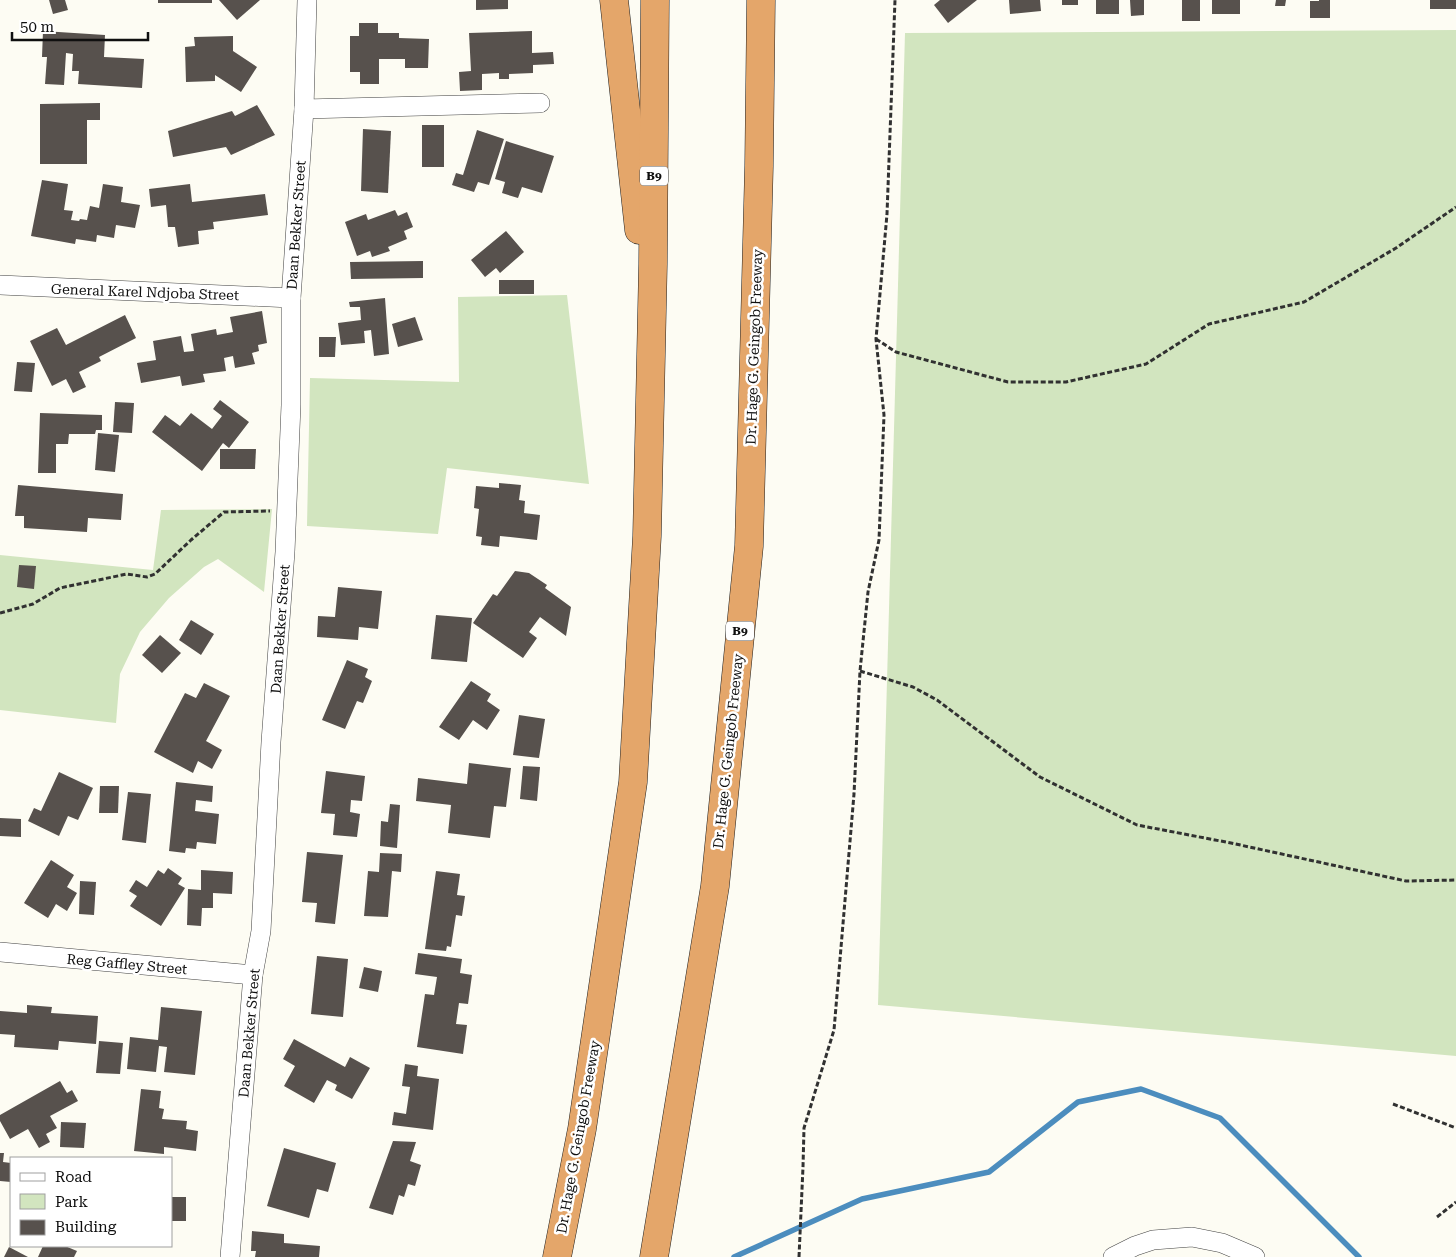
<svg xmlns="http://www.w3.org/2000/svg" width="1456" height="1257" viewBox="0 0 1456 1257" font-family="'Roboto Serif',serif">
	<rect width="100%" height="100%" fill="#fdfcf3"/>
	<g fill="#d2e5bf">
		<path d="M1456,30V1056L878,1005L905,33Z"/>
		<path d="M567,295L589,484L447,468L438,534L307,526L310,378L459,382L458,297Z"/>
		<path d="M272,509L264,592L218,559L204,567L169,598L140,632L120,674L116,723L0,710V555L153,570L161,510Z"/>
	</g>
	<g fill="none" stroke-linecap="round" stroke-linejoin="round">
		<path stroke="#4c8dbe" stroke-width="5.5" d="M734,1257L862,1199L989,1172L1078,1102L1141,1089L1220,1118L1359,1257"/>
	</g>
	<g fill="#57514d">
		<path d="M49,0H65L68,10L53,14Z"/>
		<rect x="158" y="0" width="54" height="3"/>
		<path d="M219,0H260L237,20Z"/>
		<path d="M476,0H508V9L476,10Z"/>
		<path d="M940,0H977L948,23L934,5Z"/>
		<path d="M1009,0H1040L1041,11L1010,14Z"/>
		<rect x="1062" y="0" width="16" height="5"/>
		<rect x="1096" y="0" width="23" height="14"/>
		<path d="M1130,0H1144V15L1131,16Z"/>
		<rect x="1182" y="0" width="18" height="21"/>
		<rect x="1212" y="0" width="28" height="14"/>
		<path d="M1276,0H1286L1285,6H1275Z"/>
		<path d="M1319,0H1330V18H1310V1H1319Z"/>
		<rect x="1430" y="0" width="26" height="9"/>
		<path d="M359,23H378V33H399V38L429,39L428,68H405V59H379V84H360V72H350V36H359Z"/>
		<path d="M43,31L105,35L104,57L144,59L142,88L78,84L79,71H72L73,54L66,53L64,85L45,84L47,57H42Z"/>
		<path d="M532,31V53L553,52L554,64L533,65V73L509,74V79H499V73L482,74V90L460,91L459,72L471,71L469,33Z"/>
		<path d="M233,36V51L257,67L241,92L215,75V81L186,82L185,47L195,46L194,37Z"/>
		<path d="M100,103V120H87V164H40V104Z"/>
		<path d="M257,105L275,135L231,155L226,147L173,157L168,131L232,111L235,116Z"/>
		<rect x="422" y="125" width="22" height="42"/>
		<path d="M363,129L391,131L388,193L361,191Z"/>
		<path d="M477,130L504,139L489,185L478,182L474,192L452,185L456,173L463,175Z"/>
		<path d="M506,141L554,156L542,193L522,187L518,198L502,193L505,182L495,179Z"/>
		<path d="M42,180L68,184L64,210L73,211L71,220L79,221L80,219L87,220L90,206L99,208L103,184L123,187L121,202L140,205L135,228L116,225L114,238L97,235L96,242L76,239L75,244L31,236Z"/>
		<path d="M190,184L192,202L265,194L268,215L213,222L214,229L198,231L199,244L178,247L175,227H168L166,205L151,207L149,189Z"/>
		<path d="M395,210L398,216L407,212L413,227L404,231L407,239L388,247L390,251L372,257L370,251L357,256L345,222L366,214L368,220Z"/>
		<path d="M506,231L524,252L500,273L496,268L485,277L471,260Z"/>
		<path d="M423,261V278L351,279L350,262Z"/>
		<rect x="499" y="280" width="35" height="14"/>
		<path d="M385,298L389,354L374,356L371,330L364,331L365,343L341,345L338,323L361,320L360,307H350L349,302Z"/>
		<path d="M262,311L267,343L258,345L259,351L252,353L255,364L235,368L233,356L224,358L226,371L203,374L205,382L182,386L180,376L141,383L137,363L156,360L153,341L181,336L184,352L194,351L191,334L216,329L217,335L233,332L230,317Z"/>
		<path d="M125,315L136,338L99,357L101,361L79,372L86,387L73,393L66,379L52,386L30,341L57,328L66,345Z"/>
		<path d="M415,317L423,340L398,347L392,324Z"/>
		<path d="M319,337H336L335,357H319Z"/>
		<path d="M17,362L35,363L32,392L14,391Z"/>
		<path d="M220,400L249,422L229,448L223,443L202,471L152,432L165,415L180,426L191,413L212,429L222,416L213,409Z"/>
		<path d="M115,402L134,403L132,433L113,432Z"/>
		<path d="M40,413L102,415V430H96L95,434H69L68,444H56V473H38Z"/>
		<path d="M98,433L119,435L115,472L95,470Z"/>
		<path d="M220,449H256L255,469H220Z"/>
		<path d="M499,483L521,485L519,500L525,501L524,513L540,515L537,540L500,536L499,547L481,545L482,537L476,536L479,509L474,508L476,486L499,488Z"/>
		<path d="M18,485L123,494L121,520L88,518L87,532L24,528V516H15Z"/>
		<path d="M19,565L36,566L34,589L17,587Z"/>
		<path d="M515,571L529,573L547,585L545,588L571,607L566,636L540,617L529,632L537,638L523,658L473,623L493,594L497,596Z"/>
		<path d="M338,587L382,591L378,629L359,627L358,640L317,637L318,616L335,617Z"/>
		<path d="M436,615L472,618L467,662L431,659Z"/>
		<path d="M191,620L214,634L201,655L179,640Z"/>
		<path d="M160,635L181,653L162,673L142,655Z"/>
		<path d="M347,660L368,669L365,677L372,681L363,703L357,701L345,729L322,720Z"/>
		<path d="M471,681L491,694L487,701L500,710L487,730L473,720L459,740L439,727Z"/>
		<path d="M204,683L230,696L206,741L222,750L212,769L198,761L193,773L154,752L185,693L196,698Z"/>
		<path d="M519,715L545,719L539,758L513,755Z"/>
		<path d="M469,763L511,768L506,807L494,806L490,838L448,833L451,805L416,801L418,778L467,784Z"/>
		<path d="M523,766L540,767L537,801L520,799Z"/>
		<path d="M326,771L365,776L362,801L351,800L350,812L360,814L357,837L333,835L335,814L321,813Z"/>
		<path d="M59,772L93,788L78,820L68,816L59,836L28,821L34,808L41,811Z"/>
		<path d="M176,782L213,786L212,802L196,800L195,811L219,814L216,844L197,842L196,849L186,848L185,853L169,851Z"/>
		<path d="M100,786H119L118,813H99Z"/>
		<path d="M128,792L151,794L146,843L122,840Z"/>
		<path d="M390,804L400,805L397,848L380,846L381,821L388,822Z"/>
		<path d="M0,818L21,819V837L0,836Z"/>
		<path d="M307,852L343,855L335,924L315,922L317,903L302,902Z"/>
		<path d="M380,853L402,854L401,872L392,871L388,917L364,916L368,871L379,872Z"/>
		<path d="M51,860L74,875L67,887L77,893L67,911L56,904L48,918L24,903Z"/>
		<path d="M168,868L182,878L178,884L185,888L161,926L130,906L137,896L129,891L136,880L147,887L158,870L164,874Z"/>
		<path d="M201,870L233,872L232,894L213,893V908H202L201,926L187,925L188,889L201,890Z"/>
		<path d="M436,871L460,874L457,895L465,896L462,916L456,915L451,947L447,946L446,951L425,949Z"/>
		<path d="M80,881L96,882L94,915L79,914Z"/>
		<path d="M418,953L462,959L460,973L472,975L468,1004L459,1003L456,1024L467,1025L463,1054L417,1047L425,994L434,995L437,977L415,974Z"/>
		<path d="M317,956L348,959L343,1017L311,1014Z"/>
		<path d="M364,967L382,971L378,992L359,988Z"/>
		<path d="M27,1005L52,1007L51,1013L98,1016L96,1044L59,1041L58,1050L14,1047L15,1035L0,1034V1011L27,1013Z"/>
		<path d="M161,1007L202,1011L195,1075L164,1072L167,1047L159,1046L156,1072L127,1069L130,1037L158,1040Z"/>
		<path d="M294,1039L345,1067L350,1057L370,1068L352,1099L335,1090L337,1085L327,1080L314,1103L284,1086L295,1066L283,1059Z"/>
		<path d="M99,1041L123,1043L120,1074L96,1073Z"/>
		<path d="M405,1064L418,1066L417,1076L439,1079L433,1130L392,1125L394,1112L406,1114L410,1087L402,1086Z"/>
		<path d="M60,1081L67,1093L72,1090L78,1101L50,1116L57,1128L46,1134L50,1142L39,1148L28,1129L10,1139L0,1121V1115Z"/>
		<path d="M141,1089L161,1091L159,1108L164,1109L162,1119L187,1121L186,1129L198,1131L196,1151L164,1147V1154L134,1151Z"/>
		<path d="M61,1122L86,1123L84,1148L60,1147Z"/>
		<path d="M393,1141L416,1142L410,1161L421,1165L415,1186L408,1184L404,1197L399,1195L393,1215L369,1208Z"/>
		<path d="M284,1148L336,1163L328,1192L317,1189L309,1218L267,1206Z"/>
		<path d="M0,1153H4L3,1162L11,1163V1182L0,1181Z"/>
		<rect x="171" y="1197" width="15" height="24"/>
		<path d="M252,1231L284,1234V1243L320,1246L319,1257H255L256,1251H251Z"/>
		<path d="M43,1246H65L77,1251L74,1257H38Z"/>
		<path d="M9,1247L28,1257H4Z"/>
	</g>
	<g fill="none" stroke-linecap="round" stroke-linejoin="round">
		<g stroke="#424242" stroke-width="20">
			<g id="minor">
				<path d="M304,109L540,103"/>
				<path d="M0,285L291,298"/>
				<path d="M0,952L253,975"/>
				<path d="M230,1257L253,975L261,931L271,742L285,552L291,405V298L304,109L307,0"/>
				<path d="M1113,1257L1135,1246L1153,1240L1192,1237L1222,1243L1255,1257"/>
			</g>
		</g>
		<g stroke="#202020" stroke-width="29">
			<g id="highway">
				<path d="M614,0L639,230"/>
				<path d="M557,1257L582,1129L633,782L647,536L653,264L655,0"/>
				<path d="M654,1257L715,886L749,546L759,166L761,0"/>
			</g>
		</g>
		<g stroke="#313131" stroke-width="3" stroke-dasharray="5 2.5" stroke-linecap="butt">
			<path d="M876,339L896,352L1008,382H1066L1146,364L1209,324L1304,302L1396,248L1456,207"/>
			<path d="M0,613L33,604L60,588L127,574L147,577L155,574L191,540L224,512L270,511"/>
			<path d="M860,671L913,687L937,700L1040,777L1137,825L1231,843L1406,881L1456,880"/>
			<path d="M1393,1104L1456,1128"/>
			<path d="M1437,1217L1456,1202"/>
			<path d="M799,1257L803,1167L804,1128L834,1030L854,794L860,671L868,592L879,540L884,415L876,339L887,214L895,0"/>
		</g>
		<use href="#minor" stroke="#fff" stroke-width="19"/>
		<use href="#highway" stroke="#e4a66a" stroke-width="28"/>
	</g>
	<g text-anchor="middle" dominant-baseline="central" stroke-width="5" stroke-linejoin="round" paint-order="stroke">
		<g fill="#fff" stroke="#575757" stroke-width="1">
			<rect x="640" y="166.5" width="28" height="19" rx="4"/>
			<rect x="726" y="621.5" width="28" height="19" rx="4"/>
		</g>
		<g font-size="12" font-weight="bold" fill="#0f0f0f">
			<text x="654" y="176">B9</text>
			<text x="740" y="631">B9</text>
		</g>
		<g font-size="14" fill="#0f0f0f" stroke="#fff">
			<text transform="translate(296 225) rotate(-86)">Daan Bekker Street</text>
			<text transform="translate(145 292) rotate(2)">General Karel Ndjoba Street</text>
			<text transform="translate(754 347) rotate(-88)">Dr. Hage G. Geingob Freeway</text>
			<text transform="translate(280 629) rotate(-86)">Daan Bekker Street</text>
			<text transform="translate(728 751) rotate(-84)">Dr. Hage G. Geingob Freeway</text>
			<text transform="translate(127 964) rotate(5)">Reg Gaffley Street</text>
			<text transform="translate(249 1033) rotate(-85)">Daan Bekker Street</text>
			<text transform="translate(578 1137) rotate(-80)">Dr. Hage G. Geingob Freeway</text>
		</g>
	</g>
	<rect x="10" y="1157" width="162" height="90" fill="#ffffff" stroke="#9f9f9f"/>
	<rect x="20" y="1173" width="25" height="8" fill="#ffffff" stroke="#9f9f9f"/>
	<text x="55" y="1182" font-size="15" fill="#0f0f0f">Road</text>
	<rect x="20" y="1194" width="25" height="15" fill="#d2e5bf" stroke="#9f9f9f"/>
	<text x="55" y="1207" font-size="15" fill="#0f0f0f">Park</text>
	<rect x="20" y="1220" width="25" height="15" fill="#57514d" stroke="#9f9f9f"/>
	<text x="55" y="1232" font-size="15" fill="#0f0f0f">Building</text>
	<path d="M12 32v8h136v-8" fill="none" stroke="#0f0f0f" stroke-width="2.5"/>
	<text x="20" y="32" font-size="15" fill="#0f0f0f" stroke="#ffffff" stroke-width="4" paint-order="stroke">50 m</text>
</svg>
